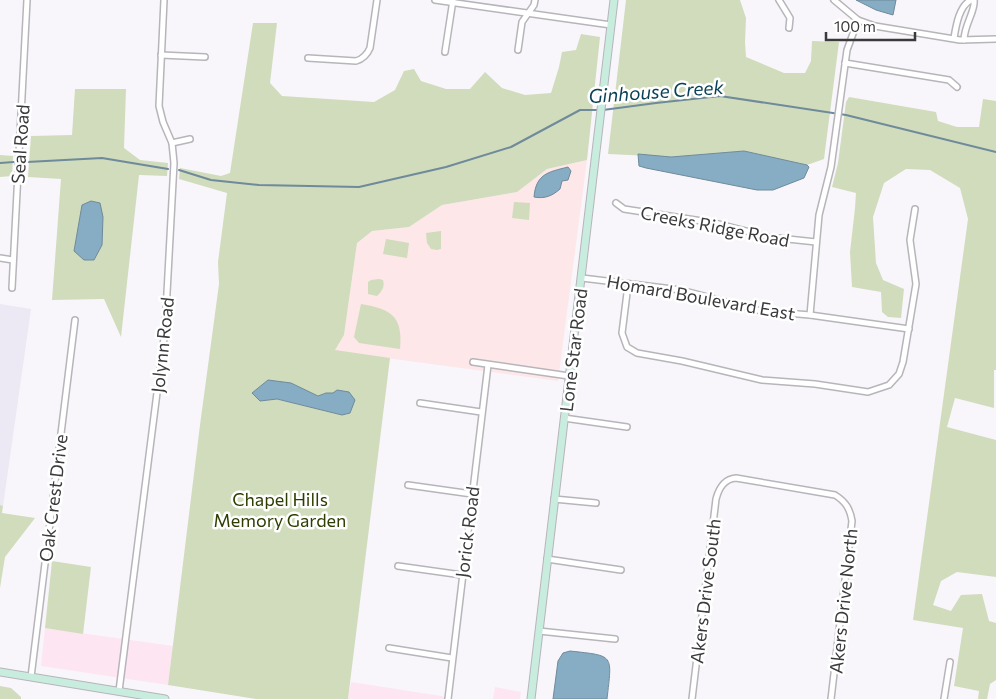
<svg xmlns="http://www.w3.org/2000/svg" width="996" height="699" viewBox="0 0 996 699" font-family="Commissioner,sans-serif">
	<rect width="100%" height="100%" fill="#f8f6fb"/>
	<g fill="#fde6f1">
		<path d="M45,628L173,646L168,685L41,666Z"/>
		<path d="M351,682L441,696L453,699H348Z"/>
		<path d="M495,687L521,692L520,699H493Z"/>
	</g>
	<path fill="#ece8f4" d="M0,304L31,309L3,506L0,505Z"/>
	<path fill="#fde7e8" d="M587,160L558,381L334,351L344,335L357,243L372,231L409,227L442,205L517,192L547,169Z"/>
	<g fill="#d0dcbc" fill-rule="evenodd">
		<path d="M626,0H740L746,18L745,42L746,57L784,73H805L811,61L812,41L839,42L824,159L807,165L744,151L671,157L608,154Z"/>
		<path d="M253,23H277L270,83L282,96L374,102L395,90L404,71L414,69L421,81L446,89H470L485,72L502,88L525,95L551,93L559,67L562,52L576,50L581,34L600,37L587,160L547,169L517,192L442,205L409,227L372,231L357,243L344,335L335,350L390,358L348,699H256L168,685L200,425L219,284L218,262L227,193L179,179L180,168L221,176L230,173ZM291,383L318,396L325,393H333L342,415L276,399Z"/>
		<path d="M75,89H126L124,148L140,160L168,163L167,176L139,175L121,337L104,299L52,300L61,179L28,177L31,136L72,135Z"/>
		<path d="M849,97L936,112L938,121L957,127H979L983,99L996,101V370H994V408L955,398L947,427L996,440V577L957,572L941,581L933,605L951,611L961,595L982,594L989,621L996,623V680L990,684L987,699H978L979,691L954,686L963,628L913,620L968,219L960,188L930,170L906,169L884,183L873,217L876,263L883,280L904,289L901,318L888,317L882,312L881,292L852,287L850,252L855,208L856,193L832,187L838,163L846,102Z"/>
		<path d="M0,155L13,156L12,176L0,177Z"/>
		<path d="M514,202L530,203L529,220L512,218Z"/>
		<path d="M441,231V249L437,250L431,249L427,243L426,233Z"/>
		<path d="M386,239L409,243L407,258L383,254Z"/>
		<path d="M379,279L383,280C385,287 382,291 377,296L368,294V282L371,280Z"/>
		<path d="M361,304C391,309 403,316 400,349L359,343L354,337Z"/>
		<path d="M0,505L3,506L2,513L35,518L5,557L0,588Z"/>
		<path d="M52,561L91,567L83,634L45,628Z"/>
		<path d="M0,686L11,688L21,697V699H0Z"/>
	</g>
	<g fill="#86adc3" stroke="#6f8a9a">
		<path d="M856,0H896L893,15L876,10Z"/>
		<path d="M744,151L807,165L809,167L804,178L773,190H757L646,168L639,166L638,154L671,157Z"/>
		<path d="M568,167L571,171L568,180L562,181L560,189C552,196 545,199 534,197C536,174 548,172 568,167Z"/>
		<path d="M91,201L100,203L103,217L102,245L94,260H84L74,251L82,205Z"/>
		<path d="M268,380L291,383L318,396L326,393H333L337,390L349,392L355,400L350,413L342,415L277,399L260,401L252,393Z"/>
		<path d="M570,651C615,656 612,654 607,699H553L558,661L563,653Z"/>
	</g>
	<g fill="none" stroke-linecap="round" stroke-linejoin="round">
		<g stroke="#6f8a9a" stroke-width="2">
			<path d="M603,110L656,103L720,96L846,115L996,152"/>
			<path d="M27,162L102,158L168,169"/>
			<path d="M0,163L14,162"/>
			<path d="M179,170L211,180L259,185L359,187L446,167L511,147L580,110H598"/>
		</g>
		<g stroke="#b7b5ba" stroke-width="8">
			<g id="street">
				<path d="M435,0L611,25"/>
				<path d="M779,0L790,18L789,28"/>
				<path d="M834,0L858,20L875,26L960,40L996,39"/>
				<path d="M954,38C956,26 959,6 971,0"/>
				<path d="M964,40C964,25 976,10 974,0"/>
				<path d="M518,50L522,22L534,5L535,0"/>
				<path d="M445,52L453,0"/>
				<path d="M161,55L205,57"/>
				<path d="M308,58L356,61C363,59 367,55 370,48L377,0"/>
				<path d="M845,63L949,80L957,87"/>
				<path d="M172,143L190,139"/>
				<path d="M616,203L624,209L715,223L769,237L816,242"/>
				<path d="M0,258L13,260"/>
				<path d="M582,278L681,290L761,311L810,315L909,329"/>
				<path d="M628,285L622,333L627,347L637,353L682,361L762,380L815,384L868,392L889,385L899,374L903,362L916,284L910,240L915,209"/>
				<path d="M12,288L27,0"/>
				<path d="M810,315L819,215L831,167L847,50L858,20"/>
				<path d="M473,362L569,376"/>
				<path d="M420,403L481,412"/>
				<path d="M564,418L627,427"/>
				<path d="M408,485L472,494"/>
				<path d="M554,499L596,503"/>
				<path d="M547,559L621,570"/>
				<path d="M398,566L462,575"/>
				<path d="M539,631L615,639"/>
				<path d="M389,648L452,658"/>
				<path d="M31,677L75,320"/>
				<path d="M119,691L165,330L174,163L172,143L163,122L159,106L164,0"/>
				<path d="M448,699L488,365"/>
				<path d="M692,699L716,499C719,488 724,479 736,478L835,495C846,502 850,509 852,521L831,699"/>
				<path d="M944,699L950,662"/>
			</g>
		</g>
		<g stroke="#b7b5ba" stroke-width="9">
			<g id="secondary">
				<path d="M0,672L165,699"/>
				<path d="M531,699L614,0"/>
			</g>
		</g>
		<use href="#street" stroke="#fff" stroke-width="5"/>
		<use href="#secondary" stroke="#c8ecdd" stroke-width="7"/>
	</g>
	<g text-anchor="middle" dominant-baseline="central" stroke-width="5" stroke-linejoin="round" paint-order="stroke">
		<g font-size="18" fill="#3a3a3c" stroke="#fff">
			<text transform="translate(20 144) rotate(-86)">Seal Road</text>
			<text transform="translate(715 226) rotate(11)">Creeks Ridge Road</text>
			<text transform="translate(701 297) rotate(10)">Homard Boulevard East</text>
			<text transform="translate(162 345) rotate(-84)">Jolynn Road</text>
			<text transform="translate(573 350) rotate(-83)">Lone Star Road</text>
			<text transform="translate(53 498) rotate(-83)">Oak Crest Drive</text>
			<text transform="translate(467 532) rotate(-83)">Jorick Road</text>
			<text transform="translate(705 591) rotate(-83)">Akers Drive South</text>
			<text transform="translate(843 601) rotate(-84)">Akers Drive North</text>
		</g>
		<g font-size="18" fill="#2e3d00" stroke="#fff">
			<text x="280" y="499">Chapel Hills<tspan x="280" dy="21">Memory Garden</tspan></text>
		</g>
		<g font-size="19" font-style="italic" fill="#0a4057" stroke="#fff">
			<text transform="translate(656 91) rotate(-4)">Ginhouse Creek</text>
		</g>
	</g>
	<path d="M826 32v8h89v-8" fill="none" stroke="#3a3a3c" stroke-width="2.5"/>
	<text x="834" y="32" font-size="15" fill="#3a3a3c" stroke="#ffffff" stroke-width="4" paint-order="stroke">100 m</text>
</svg>
